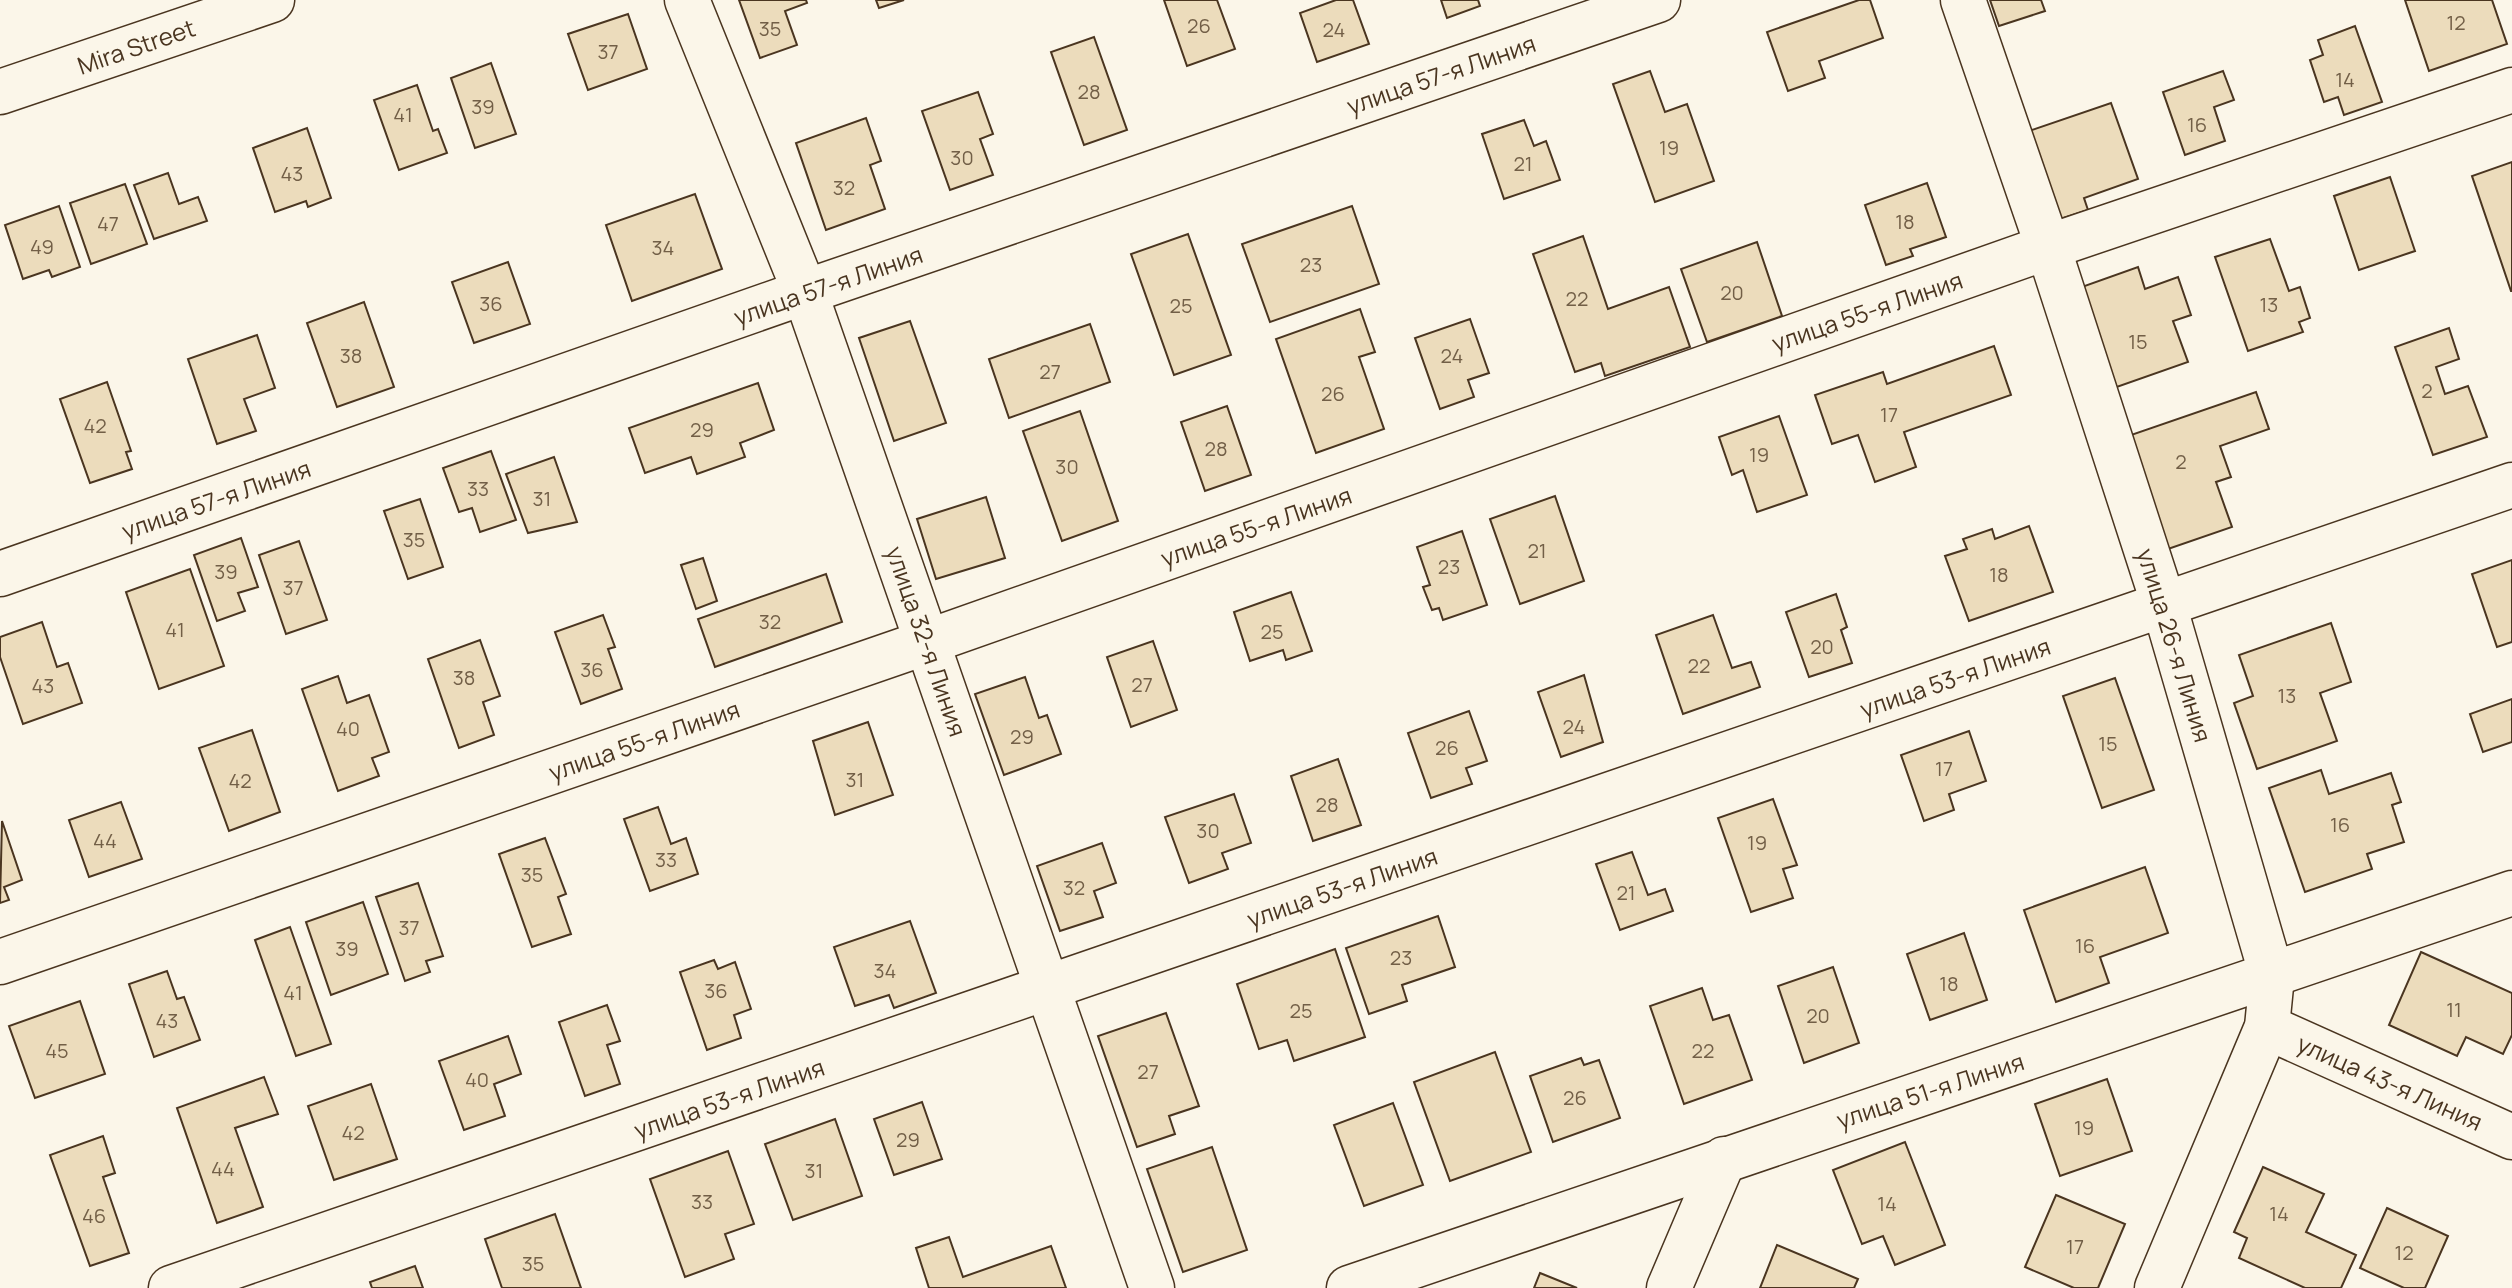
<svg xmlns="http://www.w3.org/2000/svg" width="2512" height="1288" viewBox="0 0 2512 1288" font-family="Manrope,sans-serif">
	<rect width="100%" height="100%" fill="#fbf6e9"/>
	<g fill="#ecdcbc" stroke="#4a3520" stroke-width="2">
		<path d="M739,0H806L807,3L785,11L797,45L760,58Z"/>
		<path d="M876,0H904L879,8Z"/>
		<path d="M1164,0H1217L1235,49L1187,66Z"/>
		<path d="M1336,0H1353L1369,44L1317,62L1300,13Z"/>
		<path d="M1441,0H1478L1480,6L1447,18Z"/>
		<path d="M1859,0H1870L1883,38L1819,61L1825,78L1788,91L1767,32Z"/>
		<path d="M1990,0H2041L2045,11L1999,26Z"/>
		<path d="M2405,0H2492L2507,44L2429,71Z"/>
		<path d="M628,14L647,69L588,90L568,34Z"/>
		<path d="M2355,26L2382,102L2344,115L2338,97L2324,102L2310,60L2323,55L2318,40Z"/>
		<path d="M1094,37L1127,130L1084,145L1051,52Z"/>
		<path d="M491,63L516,134L475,148L451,78Z"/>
		<path d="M1650,71L1665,112L1687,104L1714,181L1655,202L1613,84Z"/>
		<path d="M2223,71L2234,100L2214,107L2225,141L2185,155L2163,92Z"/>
		<path d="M417,85L433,131L438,129L447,153L399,170L374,100Z"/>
		<path d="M978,92L993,134L980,139L993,175L950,190L922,111Z"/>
		<path d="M2111,103L2138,179L2084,198L2088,210L2054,221L2023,133Z"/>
		<path d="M866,118L881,161L870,165L885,209L826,230L796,143Z"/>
		<path d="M1524,120L1534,146L1546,141L1560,180L1504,199L1482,134Z"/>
		<path d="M307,128L331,198L308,207L306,201L275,212L253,148Z"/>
		<path d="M2512,162V291H2511L2472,176Z"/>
		<path d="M168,173L179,204L198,197L207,221L154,239L134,185Z"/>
		<path d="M2390,177L2415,251L2359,270L2334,196Z"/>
		<path d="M1927,183L1946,237L1910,249L1913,256L1886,265L1865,205Z"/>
		<path d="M125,184L147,244L91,264L70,203Z"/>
		<path d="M695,194L722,269L632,301L606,225Z"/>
		<path d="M59,206L80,267L52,277L49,270L23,279L5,225Z"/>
		<path d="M1352,206L1379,284L1270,322L1242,244Z"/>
		<path d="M1188,234L1231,355L1174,375L1131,254Z"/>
		<path d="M1583,236L1608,309L1669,287L1690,347L1605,376L1601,363L1575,372L1533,254Z"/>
		<path d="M2270,239L2289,291L2300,287L2310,318L2299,322L2303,332L2248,351L2215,257Z"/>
		<path d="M1757,242L1782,316L1707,342L1681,269Z"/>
		<path d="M508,262L530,324L474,343L452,282Z"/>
		<path d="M2138,267L2145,289L2178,277L2191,315L2173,321L2188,362L2111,389L2076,289Z"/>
		<path d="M364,302L394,387L337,407L307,323Z"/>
		<path d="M1360,309L1375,352L1359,357L1384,429L1316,453L1276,339Z"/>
		<path d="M1470,319L1489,373L1468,380L1474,397L1440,409L1415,338Z"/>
		<path d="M910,321L946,423L894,441L859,338Z"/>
		<path d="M1090,324L1110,382L1009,418L989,359Z"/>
		<path d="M2449,328L2459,359L2436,367L2445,394L2468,386L2487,437L2433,455L2395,347Z"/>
		<path d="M257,335L275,388L244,399L256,431L217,444L188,359Z"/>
		<path d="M1994,346L2011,395L1904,432L1916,467L1875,482L1858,435L1832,444L1815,395L1883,372L1887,384Z"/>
		<path d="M107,382L131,451L126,452L132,469L90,483L60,399Z"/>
		<path d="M758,383L774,430L740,443L745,457L697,474L691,457L645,473L629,428Z"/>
		<path d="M2256,392L2269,429L2220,446L2231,477L2216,482L2232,527L2168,549L2128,436Z"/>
		<path d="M1227,406L1251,475L1205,491L1181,422Z"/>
		<path d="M1080,411L1118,521L1062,541L1023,431Z"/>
		<path d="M1779,416L1807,495L1757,512L1743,470L1732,475L1719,437Z"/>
		<path d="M491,451L516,520L480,532L472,508L459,512L443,468Z"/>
		<path d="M554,457L577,522L528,533L506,474Z"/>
		<path d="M1555,496L1584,581L1520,604L1490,519Z"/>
		<path d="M986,497L1005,558L936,579L917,519Z"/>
		<path d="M420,499L443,567L408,579L384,511Z"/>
		<path d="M2029,526L2053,592L1969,621L1945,556L1967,549L1963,539L1992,529L1995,539Z"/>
		<path d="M1462,531L1487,605L1443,620L1439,608L1432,610L1423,587L1430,585L1417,547Z"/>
		<path d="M241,538L258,587L238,593L245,611L217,621L194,555Z"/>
		<path d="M299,541L327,620L286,634L259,555Z"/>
		<path d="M703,558L717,601L696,609L681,565Z"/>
		<path d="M2512,560V642L2497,647L2472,574Z"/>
		<path d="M190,569L224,666L159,689L126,592Z"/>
		<path d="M826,574L842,622L715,667L698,619Z"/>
		<path d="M1291,592L1312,651L1286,660L1283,650L1250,661L1234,612Z"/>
		<path d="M1836,594L1847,627L1841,630L1852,663L1809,677L1786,612Z"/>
		<path d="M603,615L615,647L608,649L622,689L581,704L555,632Z"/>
		<path d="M1713,615L1732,668L1751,662L1760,687L1683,714L1656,635Z"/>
		<path d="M42,622L57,667L68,663L82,703L23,724L0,657V637Z"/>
		<path d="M2331,623L2351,682L2320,693L2337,741L2257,769L2234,703L2253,696L2239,655Z"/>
		<path d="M480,640L500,696L483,702L494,735L459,748L428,659Z"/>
		<path d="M1153,641L1177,710L1131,727L1107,657Z"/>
		<path d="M1584,675L1603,742L1561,757L1538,692Z"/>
		<path d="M338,676L347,703L369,695L389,752L372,758L379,776L338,791L302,689Z"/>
		<path d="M1025,677L1039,718L1047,715L1061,754L1004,775L975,694Z"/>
		<path d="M2115,678L2154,790L2102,808L2063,696Z"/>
		<path d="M2512,699V742L2483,752L2470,714Z"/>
		<path d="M1469,711L1487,761L1466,768L1472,784L1431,798L1408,733Z"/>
		<path d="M868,722L893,795L835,815L813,741Z"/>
		<path d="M252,730L280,812L229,831L199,748Z"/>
		<path d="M1969,731L1986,781L1949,794L1954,810L1924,821L1901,755Z"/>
		<path d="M1338,759L1361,825L1313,841L1291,776Z"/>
		<path d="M2321,770L2329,794L2391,773L2401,802L2392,805L2404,842L2367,854L2372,869L2305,892L2269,788Z"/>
		<path d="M1234,794L1251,843L1222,853L1228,869L1189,883L1165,817Z"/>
		<path d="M1773,799L1797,865L1783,869L1793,898L1751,912L1718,818Z"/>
		<path d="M121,802L142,859L89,877L69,820Z"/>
		<path d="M658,807L671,844L686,838L698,874L650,891L624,819Z"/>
		<path d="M2,821L22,880L4,887L9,900L0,903Z"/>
		<path d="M545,838L566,894L558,897L571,934L532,947L499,854Z"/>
		<path d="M1102,843L1116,883L1094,891L1103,917L1060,931L1037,866Z"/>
		<path d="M1632,852L1648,895L1665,889L1673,911L1620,930L1596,864Z"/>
		<path d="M2145,867L2168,933L2100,957L2109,983L2056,1002L2024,910Z"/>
		<path d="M418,883L443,956L426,961L430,972L405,981L376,897Z"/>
		<path d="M363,902L388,974L331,995L306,922Z"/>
		<path d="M1438,916L1455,967L1402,985L1407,1001L1369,1014L1346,948Z"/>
		<path d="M910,921L936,993L894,1008L889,995L855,1006L834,947Z"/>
		<path d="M290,927L331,1044L296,1056L255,940Z"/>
		<path d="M1964,933L1987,1000L1930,1020L1907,954Z"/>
		<path d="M1335,949L1365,1037L1294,1061L1287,1040L1259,1049L1237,984Z"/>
		<path d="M2421,952L2512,993V1035L2503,1054L2466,1037L2457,1056L2389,1025Z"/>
		<path d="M714,960L718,969L735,962L751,1009L734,1015L741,1038L707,1050L680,972Z"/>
		<path d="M1833,967L1859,1043L1804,1063L1778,986Z"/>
		<path d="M167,971L177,999L184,997L200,1040L154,1057L129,984Z"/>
		<path d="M1702,988L1713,1020L1729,1015L1752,1080L1684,1104L1650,1006Z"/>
		<path d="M80,1001L105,1074L35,1098L9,1026Z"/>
		<path d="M607,1005L620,1041L607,1045L620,1084L585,1096L559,1022Z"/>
		<path d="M1166,1013L1199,1106L1169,1116L1175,1134L1137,1147L1098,1036Z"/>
		<path d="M508,1036L521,1074L494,1084L505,1116L464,1130L439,1061Z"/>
		<path d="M1495,1052L1531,1152L1450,1181L1414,1082Z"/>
		<path d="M1581,1058L1584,1065L1599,1060L1620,1118L1553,1142L1530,1076Z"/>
		<path d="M264,1077L278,1114L235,1128L263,1207L217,1223L177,1108Z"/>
		<path d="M2107,1079L2132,1151L2060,1176L2035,1104Z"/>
		<path d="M371,1084L397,1159L334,1180L308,1106Z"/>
		<path d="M922,1102L942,1159L894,1175L874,1119Z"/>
		<path d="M1393,1103L1423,1185L1364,1206L1334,1125Z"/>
		<path d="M835,1119L862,1196L793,1220L765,1144Z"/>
		<path d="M103,1136L115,1173L103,1177L129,1253L90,1266L50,1155Z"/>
		<path d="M1905,1142L1945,1245L1895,1265L1883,1236L1862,1244L1833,1170Z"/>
		<path d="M1212,1147L1247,1250L1183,1272L1147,1169Z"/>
		<path d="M728,1151L754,1224L725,1234L734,1259L685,1277L650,1179Z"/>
		<path d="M2263,1167L2324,1194L2306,1232L2356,1255L2341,1288H2305L2239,1258L2247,1238L2234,1232Z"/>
		<path d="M2056,1195L2125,1224L2098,1288H2074L2025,1267Z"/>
		<path d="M2387,1208L2448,1236L2425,1288H2404L2360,1268Z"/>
		<path d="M555,1214L581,1288H502L485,1239Z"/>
		<path d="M949,1237L963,1277L1051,1246L1066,1288H929L916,1248Z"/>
		<path d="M1777,1245L1858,1279L1854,1288H1760Z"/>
		<path d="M415,1266L423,1288H372L370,1282Z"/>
		<path d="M1540,1273L1577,1288H1534Z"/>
	</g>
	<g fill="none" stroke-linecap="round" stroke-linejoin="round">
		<g stroke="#4a3520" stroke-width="47">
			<g id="minor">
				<path d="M687,0L805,292L1152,1288"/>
				<path d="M1963,0L2048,247L2164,605L2272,976L2267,1027L2157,1288"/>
				<path d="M0,574L805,292L1658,0"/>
				<path d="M0,962L927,642L2048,247L2512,90"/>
				<path d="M2267,1027L2512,1137"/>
				<path d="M171,1288L2512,485"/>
				<path d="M1349,1288L2512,893"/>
				<path d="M1669,1288L1724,1159"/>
			</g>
		</g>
		<g stroke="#4a3520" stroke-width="47">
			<path id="major" d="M0,92L272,0"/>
		</g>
		<use href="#minor" stroke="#fbf6e9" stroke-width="44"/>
		<use href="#major" stroke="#fbf6e9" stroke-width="44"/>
	</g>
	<g text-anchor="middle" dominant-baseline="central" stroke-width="6" stroke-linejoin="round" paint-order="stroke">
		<g font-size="20" fill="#725f47">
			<text x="2456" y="22">12</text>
			<text x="1199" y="25">26</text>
			<text x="770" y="28">35</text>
			<text x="1334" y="29">24</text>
			<text x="608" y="51">37</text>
			<text x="2345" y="79">14</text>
			<text x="1089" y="91">28</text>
			<text x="483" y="106">39</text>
			<text x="403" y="114">41</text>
			<text x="2197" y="124">16</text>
			<text x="1669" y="147">19</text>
			<text x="962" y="157">30</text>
			<text x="1523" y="163">21</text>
			<text x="292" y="173">43</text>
			<text x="844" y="187">32</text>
			<text x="1905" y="221">18</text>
			<text x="108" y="223">47</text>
			<text x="42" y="246">49</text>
			<text x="663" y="247">34</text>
			<text x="1311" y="264">23</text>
			<text x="1732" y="292">20</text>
			<text x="1577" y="298">22</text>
			<text x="491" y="303">36</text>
			<text x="2269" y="304">13</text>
			<text x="1181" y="305">25</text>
			<text x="2138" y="341">15</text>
			<text x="351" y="355">38</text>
			<text x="1452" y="355">24</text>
			<text x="1050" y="371">27</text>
			<text x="2427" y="390">2</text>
			<text x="1333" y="393">26</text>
			<text x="1889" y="414">17</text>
			<text x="95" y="425">42</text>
			<text x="702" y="429">29</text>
			<text x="1216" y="448">28</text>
			<text x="1759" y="454">19</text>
			<text x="2181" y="461">2</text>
			<text x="1067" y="466">30</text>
			<text x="478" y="488">33</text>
			<text x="542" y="498">31</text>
			<text x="414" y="539">35</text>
			<text x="1537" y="550">21</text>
			<text x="1449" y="566">23</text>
			<text x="226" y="571">39</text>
			<text x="1999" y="574">18</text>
			<text x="293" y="587">37</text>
			<text x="770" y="621">32</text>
			<text x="175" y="629">41</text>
			<text x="1272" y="631">25</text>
			<text x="1822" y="646">20</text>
			<text x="1699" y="665">22</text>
			<text x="592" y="669">36</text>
			<text x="464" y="677">38</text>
			<text x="1142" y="684">27</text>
			<text x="43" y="685">43</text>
			<text x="2287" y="695">13</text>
			<text x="1574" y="726">24</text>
			<text x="348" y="728">40</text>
			<text x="1022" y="736">29</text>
			<text x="2108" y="743">15</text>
			<text x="1447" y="747">26</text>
			<text x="1944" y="768">17</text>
			<text x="855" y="779">31</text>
			<text x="240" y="780">42</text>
			<text x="1327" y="804">28</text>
			<text x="2340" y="824">16</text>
			<text x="1208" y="830">30</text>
			<text x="105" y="840">44</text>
			<text x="1757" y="842">19</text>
			<text x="666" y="859">33</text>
			<text x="532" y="874">35</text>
			<text x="1074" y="887">32</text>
			<text x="1626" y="892">21</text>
			<text x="409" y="927">37</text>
			<text x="2085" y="945">16</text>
			<text x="347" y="948">39</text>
			<text x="1401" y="957">23</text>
			<text x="885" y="970">34</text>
			<text x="1949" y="983">18</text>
			<text x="716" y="990">36</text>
			<text x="293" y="992">41</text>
			<text x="2454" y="1009">11</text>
			<text x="1301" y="1010">25</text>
			<text x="1818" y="1015">20</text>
			<text x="167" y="1020">43</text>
			<text x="57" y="1050">45</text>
			<text x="1703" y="1050">22</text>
			<text x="1148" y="1071">27</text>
			<text x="477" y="1079">40</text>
			<text x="1575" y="1097">26</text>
			<text x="2084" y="1127">19</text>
			<text x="353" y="1132">42</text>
			<text x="908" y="1139">29</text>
			<text x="223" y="1168">44</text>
			<text x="814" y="1170">31</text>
			<text x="702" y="1201">33</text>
			<text x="1887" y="1203">14</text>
			<text x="2279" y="1213">14</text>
			<text x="94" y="1215">46</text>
			<text x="2075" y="1246">17</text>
			<text x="2404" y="1252">12</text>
			<text x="533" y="1263">35</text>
		</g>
		<g font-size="24" fill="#4a3520" stroke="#fbf6e9">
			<text transform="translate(136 46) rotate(-19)">Mira Street</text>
			<text transform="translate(1441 74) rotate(-19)">улица 57-я Линия</text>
			<text transform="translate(828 285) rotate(-19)">улица 57-я Линия</text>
			<text transform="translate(1867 311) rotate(-19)">улица 55-я Линия</text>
			<text transform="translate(216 499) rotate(-19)">улица 57-я Линия</text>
			<text transform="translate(1256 526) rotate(-19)">улица 55-я Линия</text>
			<text transform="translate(927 641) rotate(71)">улица 32-я Линия</text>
			<text transform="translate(2175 645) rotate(73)">улица 26-я Линия</text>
			<text transform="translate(1955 677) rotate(-19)">улица 53-я Линия</text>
			<text transform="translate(644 740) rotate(-19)">улица 55-я Линия</text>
			<text transform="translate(1342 887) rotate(-19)">улица 53-я Линия</text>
			<text transform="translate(2390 1082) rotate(24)">улица 43-я Линия</text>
			<text transform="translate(1930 1090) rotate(-18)">улица 51-я Линия</text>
			<text transform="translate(729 1098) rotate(-19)">улица 53-я Линия</text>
		</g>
	</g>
</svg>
